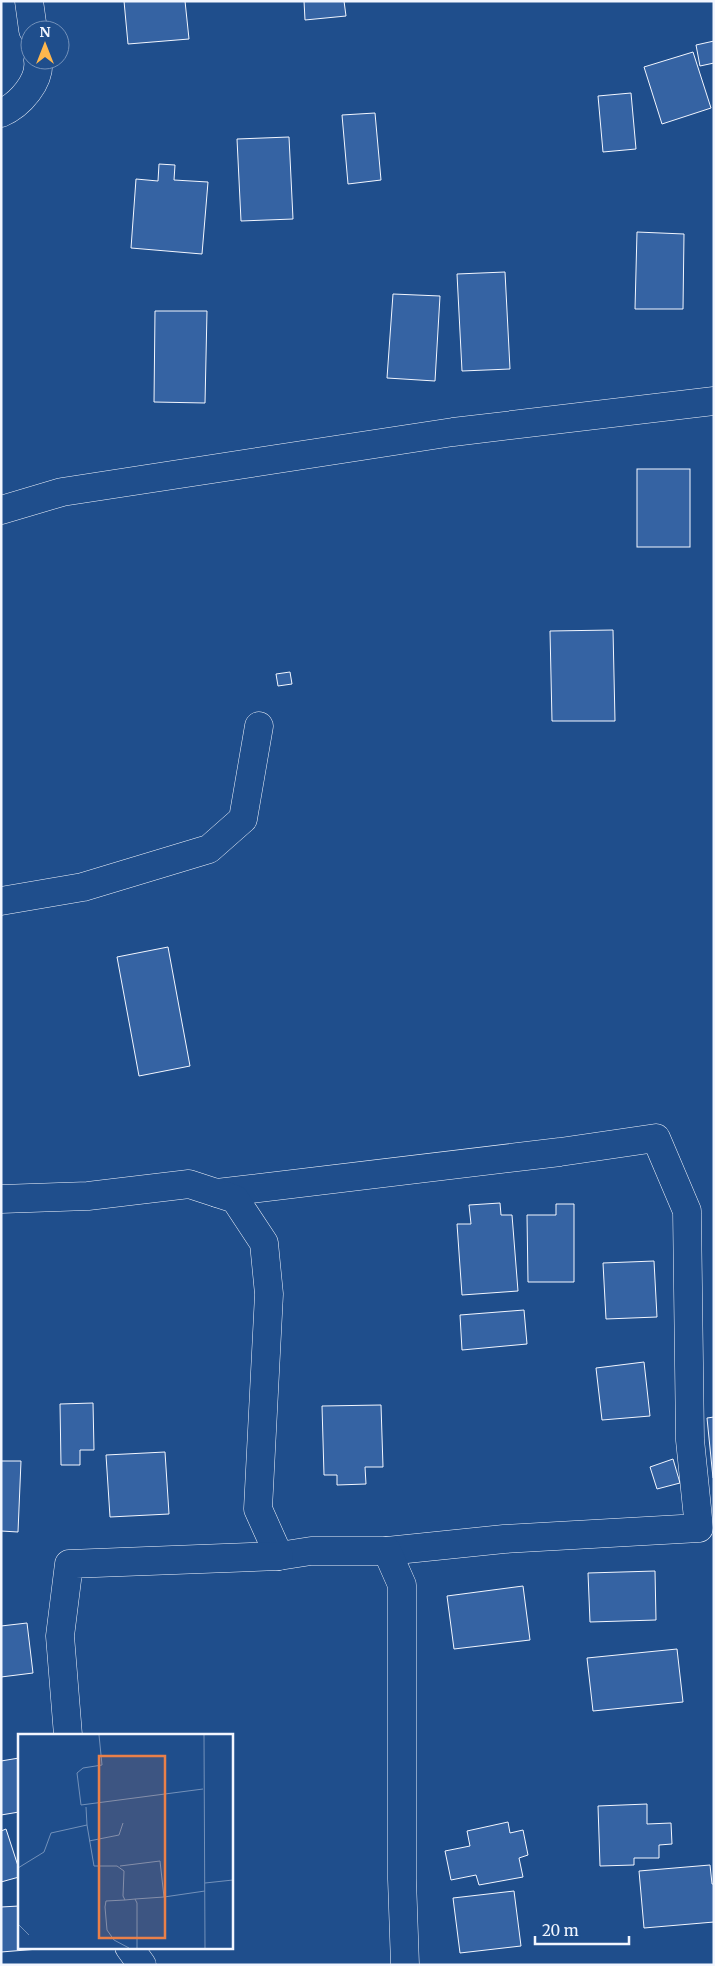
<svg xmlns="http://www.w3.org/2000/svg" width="715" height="1966" viewBox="0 0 715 1966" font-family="Merriweather,serif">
	<rect width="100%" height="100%" fill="#1f4e8c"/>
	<g fill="#3563a3" stroke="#f2f6ff">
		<path d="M124,1H185L189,39L128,44Z"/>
		<path d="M304,1H344L346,16L305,20Z"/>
		<path d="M714,41V63L700,66L696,45Z"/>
		<path d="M693,52L711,108L662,124L644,67Z"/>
		<path d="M631,93L636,149L603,152L598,96Z"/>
		<path d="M375,113L381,180L348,184L342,115Z"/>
		<path d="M289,137L293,219L241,221L237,139Z"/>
		<path d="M159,164L175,165L174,180L208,182L202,254L131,248L136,179L158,181Z"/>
		<path d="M637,232L684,234L683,309H635Z"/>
		<path d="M505,272L510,369L462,371L457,274Z"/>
		<path d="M393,294L440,296L435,381L387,378Z"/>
		<path d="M155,311H207L205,403L154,402Z"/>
		<rect x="637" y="469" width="53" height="78"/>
		<path d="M613,630L615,721H552L550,631Z"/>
		<path d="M290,672L292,684L278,686L276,674Z"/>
		<path d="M168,947L190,1066L139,1076L117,957Z"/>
		<path d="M500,1203L501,1215H512L518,1291L462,1295L457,1224H471L469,1205Z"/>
		<path d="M556,1204H574V1282H528L527,1215H556Z"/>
		<path d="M654,1261L657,1317L606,1319L603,1263Z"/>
		<path d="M524,1310L527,1344L462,1350L460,1315Z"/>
		<path d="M644,1362L650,1416L602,1420L596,1368Z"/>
		<path d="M93,1403L94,1450H80V1465H61L60,1404Z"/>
		<path d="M381,1405L383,1467H365L366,1484L337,1485V1475H324L322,1406Z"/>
		<path d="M714,1417V1478H713L707,1418Z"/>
		<path d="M165,1452L169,1514L110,1517L106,1455Z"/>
		<path d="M673,1459L680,1483L657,1489L650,1467Z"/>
		<path d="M1,1461H21L18,1532L1,1531Z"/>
		<path d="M655,1571L656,1620L590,1622L588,1573Z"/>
		<path d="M523,1586L530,1640L454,1649L447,1596Z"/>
		<path d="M27,1623L33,1673L1,1677V1626Z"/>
		<path d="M677,1649L683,1702L593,1711L587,1658Z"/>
		<path d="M19,1758V1812L1,1815V1761Z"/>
		<path d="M647,1804V1824L671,1823L672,1844L659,1845V1858H634V1865L600,1866L598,1806Z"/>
		<path d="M508,1822L510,1833L523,1830L528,1855L519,1858L523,1877L479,1885L476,1875L451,1880L445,1851L470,1846L467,1831Z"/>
		<path d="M6,1829L19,1869V1877L1,1882V1831Z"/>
		<path d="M710,1865L712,1884H714V1922L644,1928L639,1871Z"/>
		<path d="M514,1891L521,1946L460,1953L453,1898Z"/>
		<path d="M19,1906V1947L51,1948L1,1952V1907Z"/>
	</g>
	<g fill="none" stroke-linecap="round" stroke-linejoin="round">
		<g stroke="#f2f6ff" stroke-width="29">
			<g id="street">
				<path d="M29,1L33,30"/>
				<path d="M1,113C20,105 41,81 38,60"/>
				<path d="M1,510L62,492L453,432L714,401"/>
				<path d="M1,901L83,887L209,849L243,819L259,726"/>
				<path d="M217,1193L560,1152L656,1138L687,1211L690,1440L699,1528L504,1539L387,1551"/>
				<path d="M1,1199L88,1196L189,1184L235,1199L264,1243L269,1294L258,1509L279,1556L311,1551H387L402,1585V1879L405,1965"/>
				<path d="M68,1735L60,1636L69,1564L279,1556"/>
				<path d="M129,1947L142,1965"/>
			</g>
		</g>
		<use href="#street" stroke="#1f4e8c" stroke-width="28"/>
	</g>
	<g transform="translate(18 1734)">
		<rect width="215" height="215" fill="#1f4e8c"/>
		<path fill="none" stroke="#7391ba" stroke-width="1" d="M81,1L84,31L65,34L59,39L63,71L185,55M186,1L187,214M69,91L76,132H99L106,137L105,162L107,166L117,165L119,169V214M71,107L101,101L105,89M102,132L142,127L146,163L117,165M0,134L26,118L33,99L69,91L68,73M187,149L215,146M146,163L187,157M107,166L88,167L87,173L89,196L96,206L111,214M0,190L11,201"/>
		<path fill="#ea8049" fill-opacity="0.15" stroke="#ea8049" stroke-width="2.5" d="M81,22H147V204H81Z"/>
		<rect width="215" height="215" fill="none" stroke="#f2f6ff" stroke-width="2.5"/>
	</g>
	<rect width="715" height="1966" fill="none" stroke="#f2f6ff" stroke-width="5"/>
	<g transform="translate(45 45)"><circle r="24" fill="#1f4e8c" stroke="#7391ba"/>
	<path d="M0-4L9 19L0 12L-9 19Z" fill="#ffb74d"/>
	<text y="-8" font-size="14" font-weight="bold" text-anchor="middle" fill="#f2f6ff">N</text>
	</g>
	<path d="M535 1936v8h94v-8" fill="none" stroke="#f2f6ff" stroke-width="2.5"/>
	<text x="542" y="1936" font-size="15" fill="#f2f6ff" stroke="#1f4e8c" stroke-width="4" paint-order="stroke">20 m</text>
</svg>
